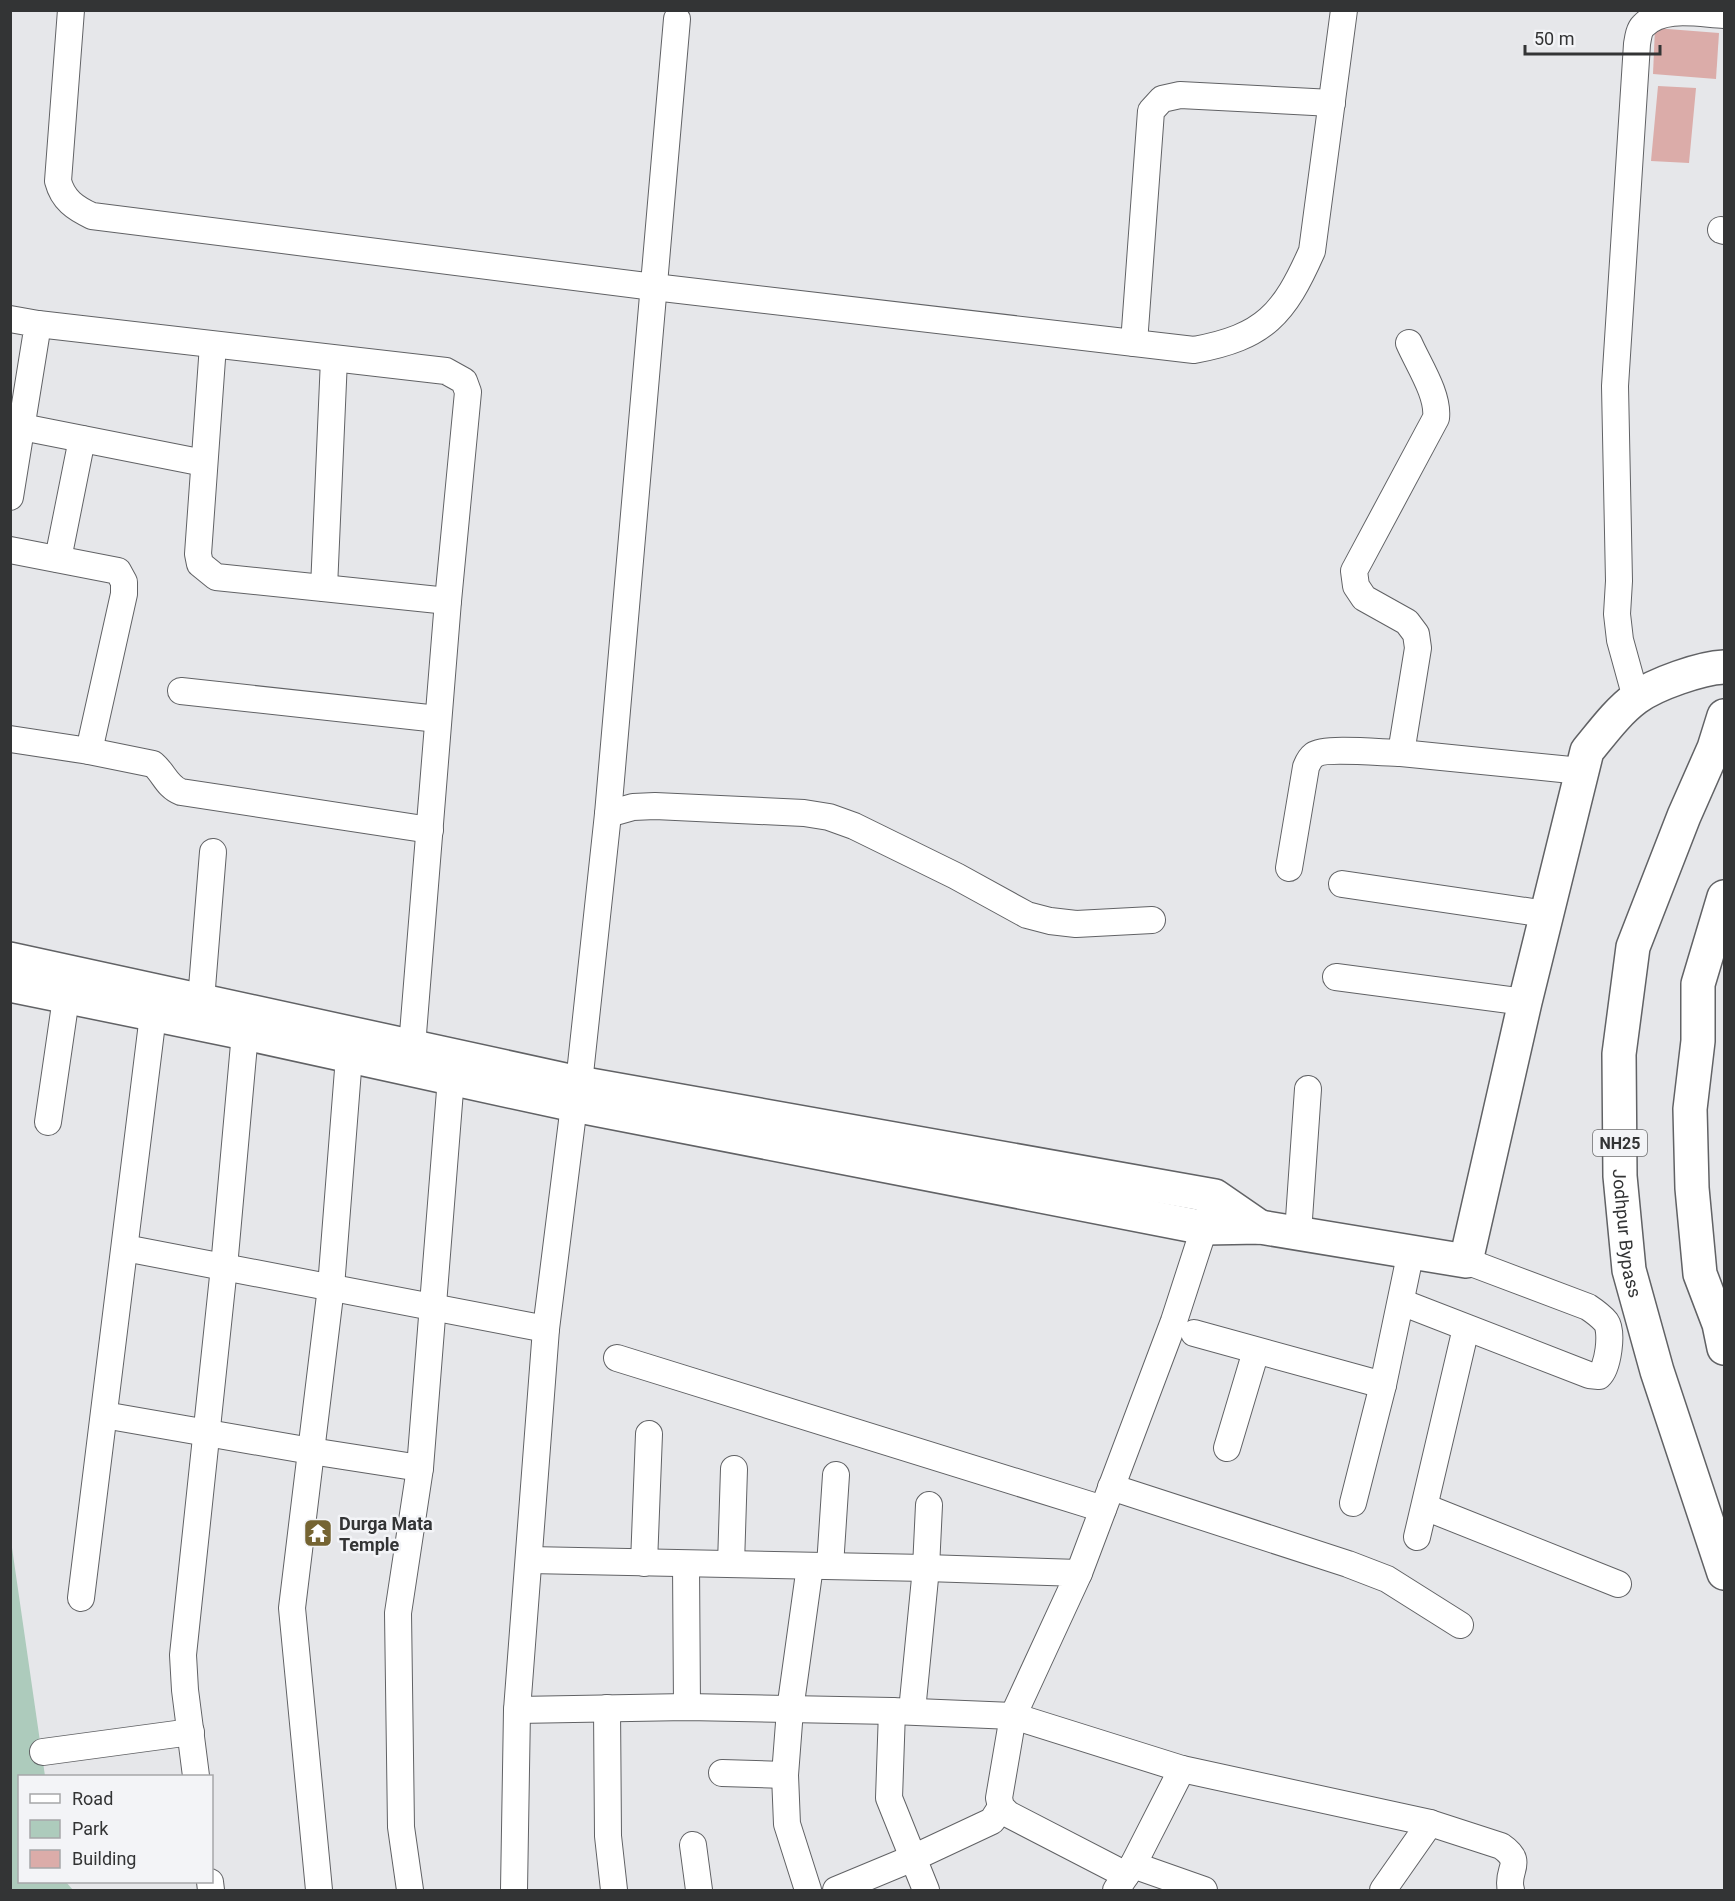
<svg xmlns="http://www.w3.org/2000/svg" width="1735" height="1901" viewBox="0 0 1735 1901" font-family="Roboto,sans-serif">
	<rect width="100%" height="100%" fill="#e6e7ea"/>
	<path fill="#adcbbc" d="M10,1534L45,1776H20V1882H66L73,1890H11Z"/>
	<g fill="#dbaca9">
		<path d="M1655,28L1719,33L1716,79L1653,74Z"/>
		<path d="M1658,86L1696,88L1689,163L1651,161Z"/>
	</g>
	<g fill="none" stroke-linecap="round" stroke-linejoin="round">
		<g stroke="#616265" stroke-width="28">
			<g id="minor">
				<path d="M71,10L58,181C63,200 75,208 92,216L654,287L1194,350C1265,337 1284,314 1312,251L1344,10"/>
				<path d="M1721,230L1724,231"/>
				<path d="M10,319L38,324L10,497"/>
				<path d="M38,324L446,371L464,381L468,392L448,601L412,1046"/>
				<path d="M1134,343L1151,111L1162,99L1180,95L1332,103"/>
				<path d="M1409,343C1418,364 1439,395 1436,418L1354,571L1356,586L1364,598L1407,622L1416,634L1418,648L1401,753L1581,771"/>
				<path d="M213,345L198,554L200,564L216,577L448,601"/>
				<path d="M22,427L204,463"/>
				<path d="M10,550L118,571L124,582V594L89,751L10,739"/>
				<path d="M58,559L82,439"/>
				<path d="M324,588L334,359"/>
				<path d="M181,691L438,719"/>
				<path d="M1636,698L1620,640L1617,614L1619,581L1615,386L1637,44C1638,38 1639,30 1643,26C1662,5 1700,14 1724,15"/>
				<path d="M89,751L153,764C164,773 167,787 181,792L430,830"/>
				<path d="M608,814L633,807L655,806L804,813L829,817L854,826L956,876L1027,915L1050,921L1076,924L1152,920"/>
				<path d="M1289,868L1306,767C1308,762 1310,758 1314,755C1325,747 1384,753 1401,753"/>
				<path d="M1342,884L1546,914"/>
				<path d="M1336,977L1525,1002"/>
				<path d="M201,1000L213,852"/>
				<path d="M48,1122L66,998"/>
				<path d="M1298,1233L1308,1089"/>
				<path d="M125,1248L546,1329"/>
				<path d="M1401,1302L1589,1375L1599,1376C1608,1368 1613,1332 1606,1322C1601,1316 1594,1311 1588,1307L1466,1261"/>
				<path d="M1194,1333L1383,1385"/>
				<path d="M617,1358L1103,1509"/>
				<path d="M104,1415L311,1451L420,1468"/>
				<path d="M1227,1448L1256,1351"/>
				<path d="M1111,1487L1348,1564L1387,1579L1460,1625"/>
				<path d="M1353,1503L1383,1385L1411,1251"/>
				<path d="M1425,1507L1618,1584"/>
				<path d="M1417,1537L1466,1328"/>
				<path d="M529,1560L926,1568L1079,1573L1013,1716L999,1798L1001,1807L1008,1814L1126,1875"/>
				<path d="M644,1563L649,1434"/>
				<path d="M686,1564L687,1707"/>
				<path d="M731,1564L734,1469"/>
				<path d="M830,1566L836,1475"/>
				<path d="M1079,1573L1174,1321L1210,1210"/>
				<path d="M81,1598L153,1015"/>
				<path d="M607,1708L608,1836L614,1890"/>
				<path d="M517,1710L687,1707L892,1711L1013,1716L1182,1769L1430,1823"/>
				<path d="M892,1711L889,1798L926,1890"/>
				<path d="M912,1711L926,1568L929,1505"/>
				<path d="M43,1752L191,1732"/>
				<path d="M722,1773L785,1775"/>
				<path d="M196,1776L185,1690L183,1655L224,1267L245,1033"/>
				<path d="M693,1845L699,1890"/>
				<path d="M1133,1865L1204,1890"/>
				<path d="M210,1882L211,1890"/>
				<path d="M319,1890L292,1608L331,1287L349,1057"/>
				<path d="M410,1890L401,1827L398,1613L420,1468L451,1078"/>
				<path d="M514,1890L517,1710L546,1329L574,1105L579,1083L608,814L677,19"/>
				<path d="M808,1890L787,1824L785,1775L790,1710L810,1566"/>
				<path d="M836,1890L913,1858L992,1821L1001,1807"/>
				<path d="M1116,1890L1133,1865L1182,1769"/>
				<path d="M1383,1890L1430,1823L1501,1846C1526,1863 1505,1870 1511,1890"/>
			</g>
		</g>
		<g stroke="#616265" stroke-width="36">
			<g id="major">
				<path d="M10,959L579,1083L1215,1196L1260,1227"/>
				<path d="M10,985L245,1033L574,1105L1205,1228L1260,1227L1466,1261L1525,1002L1587,751C1602,733 1617,712 1636,698C1655,684 1701,668 1724,667"/>
			</g>
		</g>
		<g stroke="#616265" stroke-width="36">
			<g id="highway">
				<path id="s1" d="M1724,716L1714,748L1684,816L1633,947L1619,1054L1620,1176L1629,1270L1657,1371L1724,1573"/>
				<path d="M1724,897L1698,984V1041L1690,1109L1692,1188L1700,1274L1719,1324L1724,1348"/>
			</g>
		</g>
		<use href="#minor" stroke="#fff" stroke-width="26"/>
		<use href="#major" stroke="#fff" stroke-width="33"/>
		<use href="#highway" stroke="#fff" stroke-width="33"/>
	</g>
	<defs>
		<g id="temple-square" transform="scale(1.5)"><rect x="-9" y="-9" width="18" height="18" rx="4" fill="#756432" stroke="#f3f4f7"/><path d="M0-6L5-2H3V0L6.5 2.5H4V6H1.5V3h-3V6H-4V2.5H-6.5L-3 0V-2H-5Z" fill="#fff"/></g>
	</defs>
	<g fill-rule="evenodd">
		<use href="#temple-square" x="318" y="1533"/>
	</g>
	<g text-anchor="middle" dominant-baseline="central" stroke-width="5" stroke-linejoin="round" paint-order="stroke">
		<rect fill="#f3f4f7" stroke="#6d6e6f" stroke-width="1.5" x="1593" y="1130" width="54" height="26" rx="4.5"/>
		<g font-size="16" font-weight="bold" fill="#333435">
			<text x="1620" y="1143">NH25</text>
		</g>
		<g font-size="18" fill="#333435" stroke="#f3f4f7">
			<text stroke="none"><textPath href="#s1" startOffset="536">Jodhpur Bypass</textPath></text>
		</g>
		<g font-size="18" font-weight="bold" fill="#333435" stroke="#f3f4f7" text-anchor="start">
			<text x="339" y="1523">Durga Mata<tspan x="339" dy="21">Temple</tspan></text>
		</g>
	</g>
	<rect width="1735" height="1901" fill="none" stroke="#333435" stroke-width="24"/>
	<rect x="18" y="1775" width="195" height="108" fill="#f3f4f7" stroke="#a6a7a9" stroke-width="1.5"/>
	<rect x="30" y="1794" width="30" height="9" fill="#ffffff" stroke="#a6a7a9" stroke-width="1.5"/>
	<text x="72" y="1805" font-size="18" fill="#333435">Road</text>
	<rect x="30" y="1820" width="30" height="18" fill="#adcbbc" stroke="#a6a7a9" stroke-width="1.5"/>
	<text x="72" y="1835" font-size="18" fill="#333435">Park</text>
	<rect x="30" y="1850" width="30" height="18" fill="#dbaca9" stroke="#a6a7a9" stroke-width="1.5"/>
	<text x="72" y="1865" font-size="18" fill="#333435">Building</text>
	<path d="M1525 45v9h135v-9" fill="none" stroke="#333435" stroke-width="3"/>
	<text x="1534" y="45" font-size="18" fill="#333435" stroke="#f3f4f7" stroke-width="4.5" paint-order="stroke">50 m</text>
</svg>
